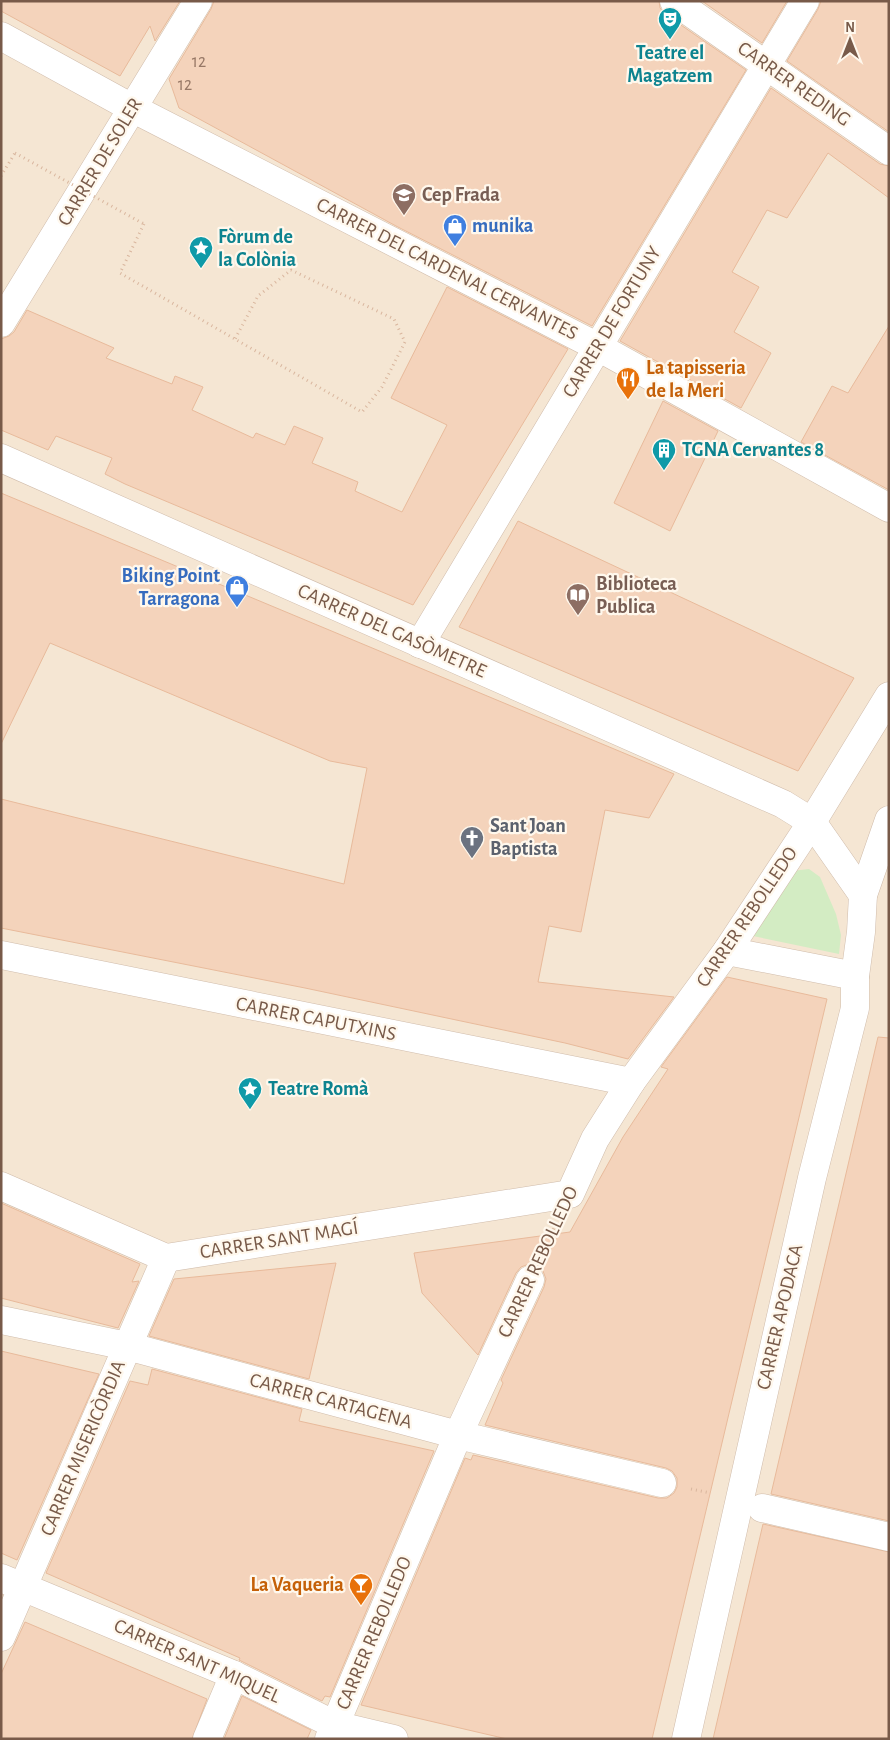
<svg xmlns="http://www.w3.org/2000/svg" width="890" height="1740" viewBox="0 0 890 1740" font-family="'Alegreya Sans',sans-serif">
	<rect width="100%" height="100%" fill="#fdf4e5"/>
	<rect fill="#f5e6d3" x="1" y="1" width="888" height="1738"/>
	<path fill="#d3ecc3" d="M809,869L820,877L836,914L841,935L839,954L753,936L759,920L792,871Z"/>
	<g fill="#f4d3bb" stroke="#e8ba9b">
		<path d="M1,1H180L155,41L150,26L120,76L1,11Z"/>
		<path d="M214,1H659L660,8L665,14L746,70L592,326L396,226L179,108L169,79L211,9Z"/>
		<path d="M702,1H787L762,43Z"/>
		<path d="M821,1H889V132L787,61L818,9Z"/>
		<path d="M771,88L880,164L889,166V198L828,153L787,218L767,210L732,272L759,287L734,332L771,353L741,408L620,341Z"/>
		<path d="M447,287L568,349L413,605L125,484L105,474L112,458L56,436L48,450L1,430V339L9,336L14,332L27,310L114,348L106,358L172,384L175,376L203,387L192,410L253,438L256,433L285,445L294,426L323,438L312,463L358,482L355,491L402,512L447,425L391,398Z"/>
		<path d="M889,326V490L801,442L832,386L848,393Z"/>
		<path d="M663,401L718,431L670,531L614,503Z"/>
		<path d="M1,493L674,774L649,818L605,810L581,932L549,926L538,982L674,997L628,1059L565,1043L305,988L1,928V799L344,884L367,768L330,761L50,643L1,744Z"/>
		<path d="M518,521L854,678L798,771L459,627Z"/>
		<path d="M727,977L827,999L652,1739H507L361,1705L465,1458L471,1460L473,1455L658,1498H667L674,1493L677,1487V1478L672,1471L666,1468L485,1425L503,1383L501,1380L544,1287L546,1279L543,1271L537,1266L529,1264L521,1267L516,1273L478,1355L422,1293L414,1253L570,1232L623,1137L668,1069L661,1067Z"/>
		<path d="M878,1037L889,1038V1521L771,1494Z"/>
		<path d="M1,1203L140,1264L132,1282L139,1281L118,1328L1,1298Z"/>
		<path d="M336,1263L309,1379L149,1336L174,1279Z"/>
		<path d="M1,1351L99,1374L17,1560L1,1553Z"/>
		<path d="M152,1369L302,1409L299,1421L434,1451L330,1697L325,1696L322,1701L239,1660L240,1658L46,1573L130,1381L148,1385Z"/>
		<path d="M763,1524L889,1552V1739H713Z"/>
		<path d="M25,1622L207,1699L192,1739H1V1674Z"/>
		<path d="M242,1696L311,1730L307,1739H224Z"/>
	</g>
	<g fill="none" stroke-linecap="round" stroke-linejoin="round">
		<g stroke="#d0bcab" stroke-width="29">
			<g id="street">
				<path d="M674,1L889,151"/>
				<path d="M1,36L132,108L598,347L889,508"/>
				<path d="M1,323L198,1"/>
				<path d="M1,458L783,804L812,822L863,895"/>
				<path d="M420,644L805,1"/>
				<path d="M727,951L855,976"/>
				<path d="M1,955L631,1082"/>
				<path d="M1,1186L166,1258L570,1194L595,1139L631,1082L727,951L812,822L889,696"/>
				<path d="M1,1320L127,1346L458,1435L662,1483"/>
				<path d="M762,1508L889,1537"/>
				<path d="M1,1578L234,1675L335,1725L394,1739"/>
				<path d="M1,1637L166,1258"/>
				<path d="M207,1739L234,1675"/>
				<path d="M329,1739L458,1435L530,1280"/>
				<path d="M686,1739L812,1178L855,1008V976L861,932L863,895L889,820"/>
			</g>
		</g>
		<g stroke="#d9b69e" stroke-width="3" stroke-dasharray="1 4" stroke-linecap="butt">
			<path d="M1,176L15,153"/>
			<path d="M144,224L120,273L362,412L382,387L405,342L394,319L291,270L258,296L235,339"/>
			<path d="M543,1252L554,1228"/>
			<path d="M691,1489L710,1493"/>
		</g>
		<use href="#street" stroke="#fff" stroke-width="28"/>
		<path stroke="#d9b69e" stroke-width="3" stroke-dasharray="1 4" stroke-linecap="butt" d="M15,153L144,224"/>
	</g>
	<defs>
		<g id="theatre-pin" transform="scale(1.25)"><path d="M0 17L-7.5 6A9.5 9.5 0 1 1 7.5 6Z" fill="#0f9aa8" stroke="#fff8ed"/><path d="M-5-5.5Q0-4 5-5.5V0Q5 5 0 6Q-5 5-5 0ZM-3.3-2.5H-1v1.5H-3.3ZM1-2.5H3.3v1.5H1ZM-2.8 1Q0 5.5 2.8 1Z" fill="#fff"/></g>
		<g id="university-pin" transform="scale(1.25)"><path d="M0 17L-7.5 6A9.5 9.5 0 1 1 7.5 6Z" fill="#8d6e63" stroke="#fff8ed"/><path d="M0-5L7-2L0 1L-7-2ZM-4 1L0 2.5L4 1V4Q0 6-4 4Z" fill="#fff"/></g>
		<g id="shop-pin" transform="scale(1.25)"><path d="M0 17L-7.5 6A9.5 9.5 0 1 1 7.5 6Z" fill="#3f7fe0" stroke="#fff8ed"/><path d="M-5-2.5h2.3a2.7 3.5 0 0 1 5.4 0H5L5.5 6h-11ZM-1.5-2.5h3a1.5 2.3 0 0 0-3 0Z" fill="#fff"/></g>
		<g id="sight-pin" transform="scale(1.25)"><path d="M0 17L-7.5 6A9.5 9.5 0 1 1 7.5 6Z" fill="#0f9aa8" stroke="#fff8ed"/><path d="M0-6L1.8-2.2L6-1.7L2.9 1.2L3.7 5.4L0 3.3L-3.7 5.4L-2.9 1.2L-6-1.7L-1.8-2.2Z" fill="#fff"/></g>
		<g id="restaurant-pin" transform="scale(1.25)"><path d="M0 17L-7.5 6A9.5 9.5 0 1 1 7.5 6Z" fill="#e8710a" stroke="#fff8ed"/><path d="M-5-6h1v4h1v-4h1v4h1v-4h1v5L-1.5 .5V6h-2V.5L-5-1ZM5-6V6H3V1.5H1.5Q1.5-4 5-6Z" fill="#fff"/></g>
		<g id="building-pin" transform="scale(1.25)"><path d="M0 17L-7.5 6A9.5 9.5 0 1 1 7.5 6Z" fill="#0f9aa8" stroke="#fff8ed"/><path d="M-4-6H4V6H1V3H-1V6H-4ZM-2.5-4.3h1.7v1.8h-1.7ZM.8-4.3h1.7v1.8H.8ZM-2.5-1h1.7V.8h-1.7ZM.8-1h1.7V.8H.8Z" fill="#fff"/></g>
		<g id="library-pin" transform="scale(1.25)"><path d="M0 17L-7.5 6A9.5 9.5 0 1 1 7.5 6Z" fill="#8d6e63" stroke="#fff8ed"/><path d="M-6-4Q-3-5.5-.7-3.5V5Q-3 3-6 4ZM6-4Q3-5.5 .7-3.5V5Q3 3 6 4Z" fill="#fff"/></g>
		<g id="church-pin" transform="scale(1.25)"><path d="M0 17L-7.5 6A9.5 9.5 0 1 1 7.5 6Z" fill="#6b7280" stroke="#fff8ed"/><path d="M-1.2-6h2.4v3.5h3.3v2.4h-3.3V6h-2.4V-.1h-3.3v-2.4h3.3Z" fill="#fff"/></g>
		<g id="bar-pin" transform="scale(1.25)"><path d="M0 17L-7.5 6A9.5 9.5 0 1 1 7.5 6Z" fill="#e8710a" stroke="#fff8ed"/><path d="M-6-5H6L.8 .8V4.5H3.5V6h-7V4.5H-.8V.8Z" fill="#fff"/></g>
	</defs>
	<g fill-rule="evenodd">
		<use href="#theatre-pin" x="670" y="19"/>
		<use href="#university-pin" x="404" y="195"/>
		<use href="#shop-pin" x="455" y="226"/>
		<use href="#sight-pin" x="201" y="248"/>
		<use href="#restaurant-pin" x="628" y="379"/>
		<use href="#building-pin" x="664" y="450"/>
		<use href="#shop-pin" x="237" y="587"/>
		<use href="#library-pin" x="578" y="595"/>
		<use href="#church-pin" x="472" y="838"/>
		<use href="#sight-pin" x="250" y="1089"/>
		<use href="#bar-pin" x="361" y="1585"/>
	</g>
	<g text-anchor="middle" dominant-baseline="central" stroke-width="4.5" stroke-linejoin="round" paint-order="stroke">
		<g font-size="18" fill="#977866">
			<text x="199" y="62">12</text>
			<text x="185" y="85">12</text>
		</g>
		<g font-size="20" font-weight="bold" fill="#0d838f" stroke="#fff8ed" text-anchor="start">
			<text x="670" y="53" text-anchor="middle">Teatre el<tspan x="670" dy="23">Magatzem</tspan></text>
			<text x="218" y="237">Fòrum de<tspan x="218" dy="23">la Colònia</tspan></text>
			<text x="682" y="450">TGNA Cervantes 8</text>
			<text x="268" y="1089">Teatre Romà</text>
		</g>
		<g font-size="20" fill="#785a49" stroke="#fff8ed">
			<text transform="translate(794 84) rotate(35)">CARRER REDING</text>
			<text transform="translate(100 162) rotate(-59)">CARRER DE SOLER</text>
			<text transform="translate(447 269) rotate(27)">CARRER DEL CARDENAL CERVANTES</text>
			<text transform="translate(612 322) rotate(-59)">CARRER DE FORTUNY</text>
			<text transform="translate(392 631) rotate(24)">CARRER DEL GASÒMETRE</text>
			<text transform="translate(747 917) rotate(-56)">CARRER REBOLLEDO</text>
			<text transform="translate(316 1019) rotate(11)">CARRER CAPUTXINS</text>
			<text transform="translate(279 1240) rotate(-9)">CARRER SANT MAGÍ</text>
			<text transform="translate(538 1262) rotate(-65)">CARRER REBOLLEDO</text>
			<text transform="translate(780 1317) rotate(-77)">CARRER APODACA</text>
			<text transform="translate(331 1401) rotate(15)">CARRER CARTAGENA</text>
			<text transform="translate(83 1448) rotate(-67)">CARRER MISERICÒRDIA</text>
			<text transform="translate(374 1633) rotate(-67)">CARRER REBOLLEDO</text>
			<text transform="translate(197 1661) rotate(24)">CARRER SANT MIQUEL</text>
		</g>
		<g font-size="20" font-weight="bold" fill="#785e54" stroke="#fff8ed" text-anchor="start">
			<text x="422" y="195">Cep Frada</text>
			<text x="596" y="584">Biblioteca<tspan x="596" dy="23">Publica</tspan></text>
		</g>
		<g font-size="20" font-weight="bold" fill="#366cbe" stroke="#fff8ed" text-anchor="start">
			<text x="472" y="226">munika</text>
			<text x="220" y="576" text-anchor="end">Biking Point<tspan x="220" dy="23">Tarragona</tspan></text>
		</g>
		<g font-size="20" font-weight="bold" fill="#c56008" stroke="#fff8ed" text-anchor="start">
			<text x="646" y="368">La tapisseria<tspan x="646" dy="23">de la Meri</tspan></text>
			<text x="344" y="1585" text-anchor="end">La Vaqueria</text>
		</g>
		<g font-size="20" font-weight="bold" fill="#5b616d" stroke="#fff8ed" text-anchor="start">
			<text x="490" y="826">Sant Joan<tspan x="490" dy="23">Baptista</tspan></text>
		</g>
	</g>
	<rect width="890" height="1740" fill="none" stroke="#785a49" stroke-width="5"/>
	<g transform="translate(850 40)" stroke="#fff8ed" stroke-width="4" paint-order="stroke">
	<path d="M0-4L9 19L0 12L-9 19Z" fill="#785a49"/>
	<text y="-8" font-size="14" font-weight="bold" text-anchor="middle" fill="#785a49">N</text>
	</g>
</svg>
